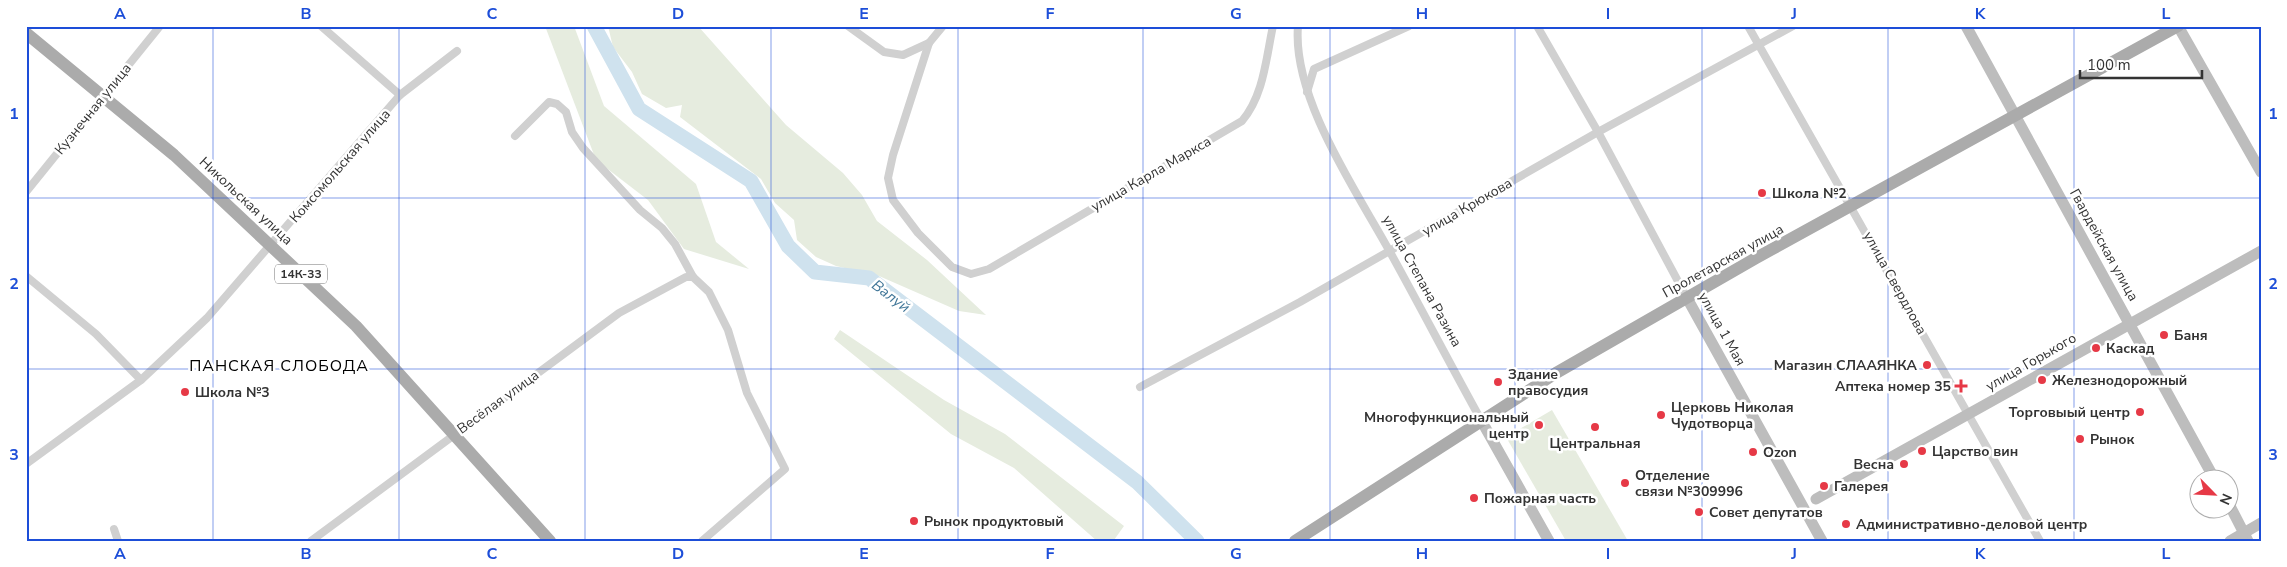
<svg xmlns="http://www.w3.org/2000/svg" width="2287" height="567" viewBox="0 0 2287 567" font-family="'Nunito Sans',sans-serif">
	<rect width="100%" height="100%" fill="#fff"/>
	<g fill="#e6ecdf">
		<path d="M545,26H574L604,106L696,184L716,242L749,269L684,249L648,200L596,160Z"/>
		<path d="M608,26H698L786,125L843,173L862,195L877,221L927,260L986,315L959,311L879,276L836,266L816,257L797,240L794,220L775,203L761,179L680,117L682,105L666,108L642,94L632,72L613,47Z"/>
		<path d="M840,330L944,400L1005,434L1124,526L1114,540L1097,541L1014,468L951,434L834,339Z"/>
		<path d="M1552,410L1628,541H1566L1506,437Z"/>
	</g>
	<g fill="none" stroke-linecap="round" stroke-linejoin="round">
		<path stroke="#cfe2ee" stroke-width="15" d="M594,26L639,109L751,181L788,246L815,272L869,278L1137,482L1197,541"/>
		<g stroke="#d0d0d0" stroke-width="8">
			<path d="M321,26L400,95"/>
			<path d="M848,26L884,52L903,55L929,43"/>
			<path d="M943,26L929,43L893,155L888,178L893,200L918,233L952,267L971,274L989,269L1242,121C1264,95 1266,58 1273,26"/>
			<path d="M1298,26C1292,98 1356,190 1390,252C1421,308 1450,364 1481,420"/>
			<path d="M1537,26L1598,132L1687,298"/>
			<path d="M1748,26L2040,541"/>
			<path d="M1307,92L1314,69L1409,26"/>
			<path d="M515,136L549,102L557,104L566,112L572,132L583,148L640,210L662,228L675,244L693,277L709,292L728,330L747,393L785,469L702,541"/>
			<path d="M26,192L160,26"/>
			<path d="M26,276L96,334L141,380"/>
			<path d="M1140,387L1300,302L1598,132L1793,26"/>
			<path d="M26,464L141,380L207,318L400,95L457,51"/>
			<path d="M114,529L118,541"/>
			<path d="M311,541L619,313L686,277H693"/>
		</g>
		<g stroke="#bdbdbd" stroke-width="11">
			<path d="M1966,26L2215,480"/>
			<path d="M2178,26L2261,172"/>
			<path d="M1687,298L1822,541"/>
			<path d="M1481,420L1549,541"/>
			<path d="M1816,499L2261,251"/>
			<path d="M2230,506L2248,541"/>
			<path d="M2230,541L2261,523"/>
		</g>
		<g stroke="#ababab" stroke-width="12">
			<path d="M26,33L174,155L356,326L550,541"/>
			<path d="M1295,541L1556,373L1756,258L2178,26"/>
		</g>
	</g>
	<path fill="none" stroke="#1d4ed8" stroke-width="1" stroke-opacity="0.55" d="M213,26V541M399,26V541M585,26V541M771,26V541M958,26V541M1143,26V541M1330,26V541M1515,26V541M1702,26V541M1888,26V541M2074,26V541M26,198H2261M26,369H2261"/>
	<g fill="#e63946" stroke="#fff" stroke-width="2">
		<circle cx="1762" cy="193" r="5"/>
		<circle cx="2164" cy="335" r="5"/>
		<circle cx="2096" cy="348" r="5"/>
		<circle cx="1927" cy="365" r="5"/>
		<circle cx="2042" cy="380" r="5"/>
		<circle cx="1498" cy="382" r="5"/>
		<path d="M1958.5 378.5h5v5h5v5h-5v5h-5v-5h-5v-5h5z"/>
		<circle cx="185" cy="392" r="5"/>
		<circle cx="2140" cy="412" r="5"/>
		<circle cx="1661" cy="415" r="5"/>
		<circle cx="1539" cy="425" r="5"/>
		<circle cx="1595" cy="427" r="5"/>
		<circle cx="2080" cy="439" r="5"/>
		<circle cx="1922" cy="451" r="5"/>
		<circle cx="1753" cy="452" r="5"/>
		<circle cx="1904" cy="464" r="5"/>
		<circle cx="1625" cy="483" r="5"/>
		<circle cx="1824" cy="486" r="5"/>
		<circle cx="1474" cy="498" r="5"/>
		<circle cx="1699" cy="512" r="5"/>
		<circle cx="914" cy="521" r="5"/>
		<circle cx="1846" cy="524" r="5"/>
	</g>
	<g text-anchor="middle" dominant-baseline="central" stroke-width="5" stroke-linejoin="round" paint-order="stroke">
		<rect fill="#fff" stroke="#707070" stroke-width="1" x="275" y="264.5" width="52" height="19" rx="4"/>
		<g font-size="12" font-weight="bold" fill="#333">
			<text x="301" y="274">14К-33</text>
		</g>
		<g font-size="14" fill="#333" stroke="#fff">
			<text transform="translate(93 109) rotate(-51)">Кузнечная улица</text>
			<text transform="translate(340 166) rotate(-49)">Комсомольская улица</text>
			<text transform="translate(1151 174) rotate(-30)">улица Карла Маркса</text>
			<text transform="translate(246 201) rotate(43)">Никольская улица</text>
			<text transform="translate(1467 207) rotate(-30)">улица Крюкова</text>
			<text transform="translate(2104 245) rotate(61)">Гвардейская улица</text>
			<text transform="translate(1723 261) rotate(-29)">Пролетарская улица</text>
			<text transform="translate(1422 281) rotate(61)">улица Степана Разина</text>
			<text transform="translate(1895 283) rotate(61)">улица Свердлова</text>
			<text transform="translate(1722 329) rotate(61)">улица 1 Мая</text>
			<text transform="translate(2031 362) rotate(-30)">улица Горького</text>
			<text transform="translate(498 402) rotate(-36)">Весёлая улица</text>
		</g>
		<g font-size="14" font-weight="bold" fill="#333" stroke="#fff" text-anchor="start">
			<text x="1772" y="193">Школа №2</text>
			<text x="2174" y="335">Баня</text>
			<text x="2106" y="348">Каскад</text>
			<text x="1917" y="365" text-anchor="end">Магазин СЛААЯНКА</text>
			<text x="1508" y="374">Здание<tspan x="1508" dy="16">правосудия</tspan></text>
			<text x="2052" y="380">Железнодорожный</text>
			<text x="1951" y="386" text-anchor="end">Аптека номер 35</text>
			<text x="195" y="392">Школа №3</text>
			<text x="1671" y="407">Церковь Николая<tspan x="1671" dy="16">Чудотворца</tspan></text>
			<text x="2130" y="412" text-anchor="end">Торговыый центр</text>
			<text x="1529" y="417" text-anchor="end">Многофункциональный<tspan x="1529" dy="16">центр</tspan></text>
			<text x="2090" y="439">Рынок</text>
			<text x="1595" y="443" text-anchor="middle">Центральная</text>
			<text x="1932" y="451">Царство вин</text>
			<text x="1763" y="452">Ozon</text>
			<text x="1894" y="464" text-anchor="end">Весна</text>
			<text x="1635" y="475">Отделение<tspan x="1635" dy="16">связи №309996</tspan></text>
			<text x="1834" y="486">Галерея</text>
			<text x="1484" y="498">Пожарная часть</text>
			<text x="1709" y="512">Совет депутатов</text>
			<text x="924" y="521">Рынок продуктовый</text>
			<text x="1856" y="524">Административно-деловой центр</text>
		</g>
		<g font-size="15" font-style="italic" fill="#3f7597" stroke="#fff">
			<text transform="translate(891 296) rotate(37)">Валуй</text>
		</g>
		<g font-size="16" letter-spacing="1" fill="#000" stroke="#fff">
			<text x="279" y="366">ПАНСКАЯ СЛОБОДА</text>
		</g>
	</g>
	<rect width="2287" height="567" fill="none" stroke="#ffffff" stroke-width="55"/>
	<g transform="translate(2214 494) rotate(114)"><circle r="24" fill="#ffffff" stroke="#adadad"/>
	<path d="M0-4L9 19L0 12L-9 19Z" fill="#e63946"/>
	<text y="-8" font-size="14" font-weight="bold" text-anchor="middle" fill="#333333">N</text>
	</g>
	<path d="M2080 70v8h122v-8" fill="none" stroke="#333333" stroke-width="2.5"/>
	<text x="2087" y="70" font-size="15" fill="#333333" stroke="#ffffff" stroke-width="4" paint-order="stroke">100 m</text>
	<rect x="28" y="28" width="2232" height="512" fill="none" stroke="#1d4ed8" stroke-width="2"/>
	<g font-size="16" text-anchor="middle" font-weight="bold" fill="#1d4ed8">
		<text x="120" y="19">A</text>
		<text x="306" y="19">B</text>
		<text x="492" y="19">C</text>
		<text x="678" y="19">D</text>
		<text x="864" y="19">E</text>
		<text x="1050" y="19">F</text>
		<text x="1236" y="19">G</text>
		<text x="1422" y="19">H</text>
		<text x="1608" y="19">I</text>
		<text x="1794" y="19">J</text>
		<text x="1980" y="19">K</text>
		<text x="2166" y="19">L</text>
		<text x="14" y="119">1</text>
		<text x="2273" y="119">1</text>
		<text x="14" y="289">2</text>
		<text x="2273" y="289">2</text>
		<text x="14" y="460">3</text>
		<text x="2273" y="460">3</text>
		<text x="120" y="559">A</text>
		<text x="306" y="559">B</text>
		<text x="492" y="559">C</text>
		<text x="678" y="559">D</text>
		<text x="864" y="559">E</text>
		<text x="1050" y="559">F</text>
		<text x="1236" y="559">G</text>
		<text x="1422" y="559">H</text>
		<text x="1608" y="559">I</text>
		<text x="1794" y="559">J</text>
		<text x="1980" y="559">K</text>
		<text x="2166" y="559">L</text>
	</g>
</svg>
